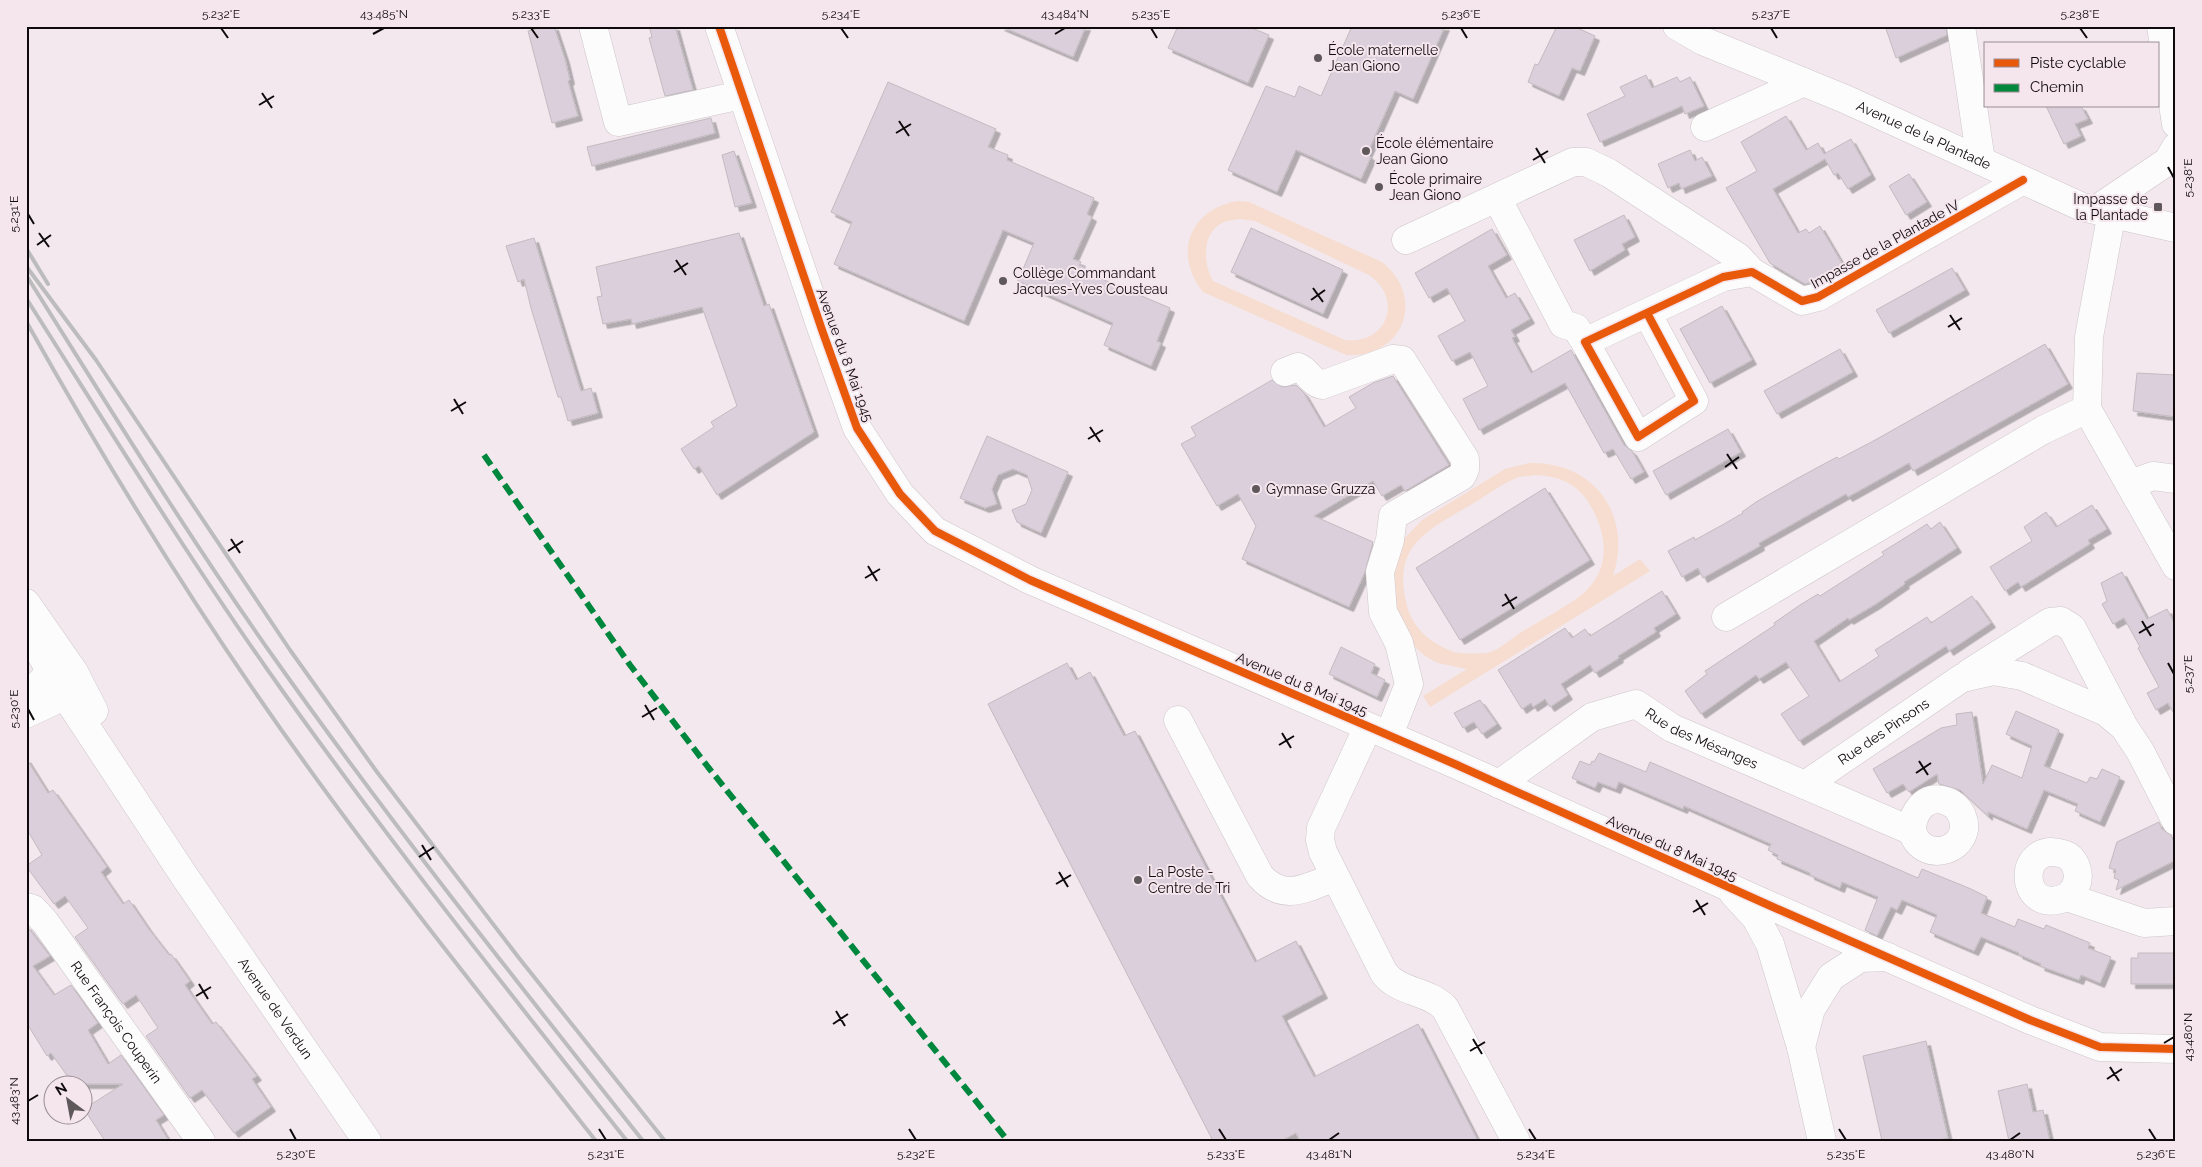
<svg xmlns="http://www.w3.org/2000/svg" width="2202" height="1167" viewBox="0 0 2202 1167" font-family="Raleway,sans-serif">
	<defs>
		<filter id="shadow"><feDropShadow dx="4.5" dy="4.5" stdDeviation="0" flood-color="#0004"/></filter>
	</defs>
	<rect width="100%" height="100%" fill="#f2e8ed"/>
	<g fill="#f7ddd0" fill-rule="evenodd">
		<path d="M1237,201L1249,202L1382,262C1427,298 1403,358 1346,355L1203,292C1173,254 1189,210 1237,201ZM1240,219L1255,221L1369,275C1404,299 1387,345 1345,340L1213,281C1203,263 1201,232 1224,222C1229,220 1235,220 1240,219Z"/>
		<path d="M1529,463C1594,461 1633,515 1613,576L1640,559L1650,571L1430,707L1423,696L1467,669L1438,663L1425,656L1414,646L1398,623L1390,579L1403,540L1422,520L1505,469ZM1536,475C1571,477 1587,492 1599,524C1605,541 1606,558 1598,575C1594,582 1589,588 1584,593C1565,608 1541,620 1520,633C1511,639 1501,648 1491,652C1485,654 1460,654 1454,652C1432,644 1413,629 1407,606C1391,545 1427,531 1472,504C1486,496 1500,485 1514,479C1520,476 1529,476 1536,475Z"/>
	</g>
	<g fill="#dbcfdb" stroke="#c2bbc0" filter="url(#shadow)">
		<path d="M547,26H554L565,59L570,80L568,81L578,116L552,123L528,31Z"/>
		<path d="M649,26H675L693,90L665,96L649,38L652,37Z"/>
		<path d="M1000,26H1086L1073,57Z"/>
		<path d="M1178,26H1247L1269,35L1248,83L1168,48Z"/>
		<path d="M1352,26H1445L1413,99L1395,91L1367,154L1371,157L1361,179L1296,150L1277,192L1228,170L1266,86L1295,97L1299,86L1321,96Z"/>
		<path d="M1557,26H1573L1595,36L1580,71L1572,68L1559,96L1528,82L1535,64L1538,65Z"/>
		<path d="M1885,26H1946L1947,35L1896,58Z"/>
		<path d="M1646,75L1652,88L1677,77L1680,82L1690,77L1704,106L1685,114L1682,106L1600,142L1587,114L1625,96L1620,87Z"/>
		<path d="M888,82L996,129L988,147L1008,155L1007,160L1094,198L1087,214L1092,217L1073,259L1081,262L1079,265L1096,273L1095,276L1170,308L1157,341L1161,343L1151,366L1104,345L1113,323L1018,281L1034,243L1003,230L964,321L834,264L852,222L831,212Z"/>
		<path d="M2046,106H2081L2088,119L2075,124L2081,136L2064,144Z"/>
		<path d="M1786,116L1806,150L1818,143L1824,154L1851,139L1871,175L1848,189L1838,173L1834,175L1825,159L1773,189L1798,233L1806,229L1809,233L1820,226L1843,265L1812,282L1805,284L1770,263L1726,188L1757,171L1741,142Z"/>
		<path d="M711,118L715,133L592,166L587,147Z"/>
		<path d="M1690,150L1695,161L1702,157L1712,176L1681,189L1679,183L1668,188L1658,164Z"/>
		<path d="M734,151L752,203L735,207L722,155Z"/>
		<path d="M1909,174L1927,202L1906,215L1889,186Z"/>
		<path d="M1624,215L1635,237L1622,244L1625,250L1590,271L1574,240Z"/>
		<path d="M1251,228L1343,270L1323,314L1231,272Z"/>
		<path d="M1492,229L1507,255L1488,266L1506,298L1515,293L1530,319L1511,330L1515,337L1512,338L1531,373L1571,350L1624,445L1632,451L1644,472L1631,479L1613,449L1604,453L1565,383L1479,430L1463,399L1488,386L1470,352L1452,361L1438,336L1465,321L1447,288L1429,298L1415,273Z"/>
		<path d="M739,233L764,306L769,304L814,432L717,495L699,466L694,469L681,449L714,427L711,422L737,406L702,307L632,324L631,319L603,324L597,297L602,296L596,267Z"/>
		<path d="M534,238L581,391L591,388L598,413L568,421L561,397H558L531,308L524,279L518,282L506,246Z"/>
		<path d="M1952,268L1965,290L1889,333L1876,310Z"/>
		<path d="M1722,306L1752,360L1710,383L1680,329Z"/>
		<path d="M2045,344L2068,384L1913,471L1909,463L1848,497L1846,494L1759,543L1760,546L1703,578L1698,568L1682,577L1668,551L1694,537L1695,540L1724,524L1743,513L1742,512L1756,502L1798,478L1837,457L1839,459L1877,439Z"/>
		<path d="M1840,349L1853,372L1777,414L1764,391Z"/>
		<path d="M2137,373L2176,375V417L2133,411Z"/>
		<path d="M1393,376L1449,465L1405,491L1401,485L1382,496L1373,481L1314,516L1373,542L1365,572L1349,607L1242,559L1256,526L1238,494L1217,506L1181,444L1196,436L1191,427L1272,380L1282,387L1296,385L1304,393L1324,427L1356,408L1349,397L1373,383Z"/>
		<path d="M1728,429L1741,452L1666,495L1653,471Z"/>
		<path d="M987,436L1068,472L1041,533L1017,522L1012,510L1026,504L1032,490L1027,475L1013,469L998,475L992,489L997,504L985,508L960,498Z"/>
		<path d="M1545,488L1590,560L1460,640L1416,568Z"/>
		<path d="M2092,505L2107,529L2088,540L2090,544L2021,587L2018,582L2005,591L1990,567L2032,541L2024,527L2046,512L2056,527Z"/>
		<path d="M1940,522L1957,548L1904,582L1905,584L1876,604L1849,620L1848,618L1814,641L1839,682L1879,656L1875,650L1927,617L1931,623L1972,596L1991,623L1949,651L1946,646L1799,741L1781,714L1809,696L1786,662L1759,679L1756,675L1701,714L1685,691L1707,674L1705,671L1775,625L1774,623L1800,605L1818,594L1820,596L1884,555L1882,552L1900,541L1927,524L1931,529Z"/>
		<path d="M2122,572L2147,619L2167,609L2176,627V717L2168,703L2156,710L2147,693L2159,687L2138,648L2140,647L2124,618L2113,624L2102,604L2107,601L2101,583Z"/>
		<path d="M1662,591L1676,614L1654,628L1656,632L1618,656L1619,658L1595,673L1590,665L1561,684L1568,695L1550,707L1545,699L1533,707L1531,703L1522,709L1498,670L1565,628L1572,638L1585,629L1590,636Z"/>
		<path d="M1341,647L1375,664L1371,673L1385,680L1377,697L1329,674Z"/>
		<path d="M1067,663L1076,680L1090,672L1124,736L1135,731L1255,962L1296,941L1323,994L1282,1016L1314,1077L1418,1024L1478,1141H1300L1296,1133L1281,1141H1213L988,704Z"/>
		<path d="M1480,700L1497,724L1482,734L1474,722L1463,728L1454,713Z"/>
		<path d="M2016,711L2059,730L2044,766L2087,783L2090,777L2097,779L2102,769L2120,777L2100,822L2075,811L2078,804L2044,790L2027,829L1988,812V816L1960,790L1939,784L1937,774L1909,792L1903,784L1887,793L1873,769L1941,728L1957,725L1956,714L1972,712L1983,784L1992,765L2022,778L2032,746L2006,734Z"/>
		<path d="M1599,753L1646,772L1650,762L1918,878L1922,869L1971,889L1987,897L1981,913L2015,927L2018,919L2044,929L2046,925L2090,943L2088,948L2111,957L2100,983L2081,975L2079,980L2040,966L2041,964L2018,954L2019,953L1981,937L1974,951L1930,932L1937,915L1902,900L1897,910L1891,907L1877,936L1865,930L1878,897L1842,882L1840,888L1810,875V873L1777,859L1778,855L1768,850L1771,844L1684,806L1683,809L1619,782L1616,789L1598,782L1595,788L1572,778L1580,761L1590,765L1592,761L1594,762Z"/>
		<path d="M26,758L48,793L53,790L107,867L101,872L123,904L129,900L148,928L169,955L171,954L190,981L185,985L212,1024L216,1022L257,1076L252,1079L271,1107L234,1133L202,1090L190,1098L146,1036L158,1028L136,995L123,1004L75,937L88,928L65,896L54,904L26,866L42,855L26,828Z"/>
		<path d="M2159,822L2162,829L2171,835L2176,846V860L2116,890L2119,880L2114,878L2116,870L2109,868L2117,842Z"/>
		<path d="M26,925L50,956L33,966L54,995L71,985L98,1023L88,1030L108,1064L121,1055L164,1115L156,1120L169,1141H105L84,1109L123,1084H73L51,1053L47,1056L26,1022Z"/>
		<path d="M2138,953H2174L2176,984H2131V958H2138Z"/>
		<path d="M1926,1041L1948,1138L1935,1141H1882L1863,1056Z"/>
		<path d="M2027,1084L2033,1112L2043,1110L2050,1141H2009L1998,1091Z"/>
	</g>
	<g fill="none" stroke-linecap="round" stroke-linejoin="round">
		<g stroke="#cec6ca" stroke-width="29">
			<g id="minor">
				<path d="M593,26L618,122L741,95"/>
				<path d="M719,26L822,330L857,428L900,494L935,531L1030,580L1457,765L1764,903L2030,1020L2100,1047L2176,1049"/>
				<path id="s1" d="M1677,26L1703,41L1845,99L2082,207L2176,228"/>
				<path d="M1961,26L1981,161"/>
				<path d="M2161,26L2176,124"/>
				<path d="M1705,127L1804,82"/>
				<path d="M1497,198L1563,324L1576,328L1585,342"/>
				<path d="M2097,209L2168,161L2176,147"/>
				<path d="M2112,212L2089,337L2087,409L2176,566"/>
				<path d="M1406,240L1573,162H1586L1609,173L1738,257L1752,272"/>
				<path d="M1647,313L1694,401L1638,437L1585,342L1723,277L1752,272L1802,301L1818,297L2023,180"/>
				<path d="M1285,372L1298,367C1308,371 1310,382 1322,385L1393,359L1402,360L1465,459V469L1462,476L1393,516L1390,540L1380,572L1383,612L1399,643L1409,684L1389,735"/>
				<path d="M2131,484L2153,476L2176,479"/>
				<path d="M1726,617L2043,430L2087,409"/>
				<path d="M1969,673L2050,622L2061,621L2072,628L2122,723"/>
				<path d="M26,697L51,672L59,667L67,676"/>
				<path d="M26,714L66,695L61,674"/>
				<path d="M1178,720L1260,876C1284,903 1307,887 1335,877"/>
				<path d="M1368,727L1321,828L1320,840L1323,852L1384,973C1399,993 1428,990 1445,1008L1516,1141"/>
				<path id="s2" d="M1499,784L1592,717L1636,704L1672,728L1912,831C1924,868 1975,848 1962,816C1959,809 1953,803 1946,801C1925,793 1912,813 1912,831"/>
				<path id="s3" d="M1805,785L1962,678L1993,671L2022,676L2106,712L2124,727L2140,751L2176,821"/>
				<path d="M1733,893L1756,918L1770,944L1801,1047L1822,1141"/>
				<path d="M2067,897C2070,894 2075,889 2076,885C2081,874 2075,857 2063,854C2016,839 2017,918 2067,897L2144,923L2176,921"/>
				<path id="s4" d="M26,907L33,909L45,922L201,1141"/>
				<path d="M1801,1047L1811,1009L1831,977L1860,958L1888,957"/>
			</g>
		</g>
		<g stroke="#cec6ca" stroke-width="29">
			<g id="major">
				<path d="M26,603L74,672L94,711"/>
				<path id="s5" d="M26,628L57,683L185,877L367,1141"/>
			</g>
		</g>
		<use href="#minor" stroke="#fdfcfc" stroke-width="28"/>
		<use href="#major" stroke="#fdfcfc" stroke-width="28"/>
		<g stroke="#bdbcbd" stroke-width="4">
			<path d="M26,248L48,284"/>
			<path d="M26,266L96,360L290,650L377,772L519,958L665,1141"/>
			<path d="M28,278C109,407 189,538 277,662C393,826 518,983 643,1141"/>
			<path d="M26,298C105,422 182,548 267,669C381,831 504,986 627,1141"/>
			<path d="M26,321C111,473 203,622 305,763C398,892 498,1016 596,1141"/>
		</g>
		<path stroke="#00873e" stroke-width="6" stroke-dasharray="12 6" stroke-linecap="butt" d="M484,455L630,665L708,767L1008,1141"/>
		<g stroke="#f5e5ec" stroke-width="11">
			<g id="cycleway">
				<path d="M719,26L822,330L857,428L900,494L935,531L1030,580L1457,765L1764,903L2030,1020L2100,1047L2176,1049"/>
				<path d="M1647,313L1694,401L1638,437L1585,342L1723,277L1752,272L1802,301L1818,297L2023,180"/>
			</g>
		</g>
		<use href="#cycleway" stroke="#e8590c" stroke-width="8"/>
	</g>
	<path fill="none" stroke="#0f0a0c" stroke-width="2" d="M221,28L228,38M531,28L538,38M841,28L848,38M1151,28L1157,38M1461,28L1467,38M1771,28L1777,38M2080,28L2087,38M373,34L384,28M1055,34L1065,28M262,93L272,108M259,105L274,96M899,121L909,136M896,133L911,124M1536,148L1545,163M1533,160L1548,151M2168,167L2174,178M28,214L34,224M39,233L49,247M37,245L51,235M676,260L686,275M674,272L688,263M1313,288L1323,302M1311,300L1325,290M1950,315L1960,330M1948,327L1962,318M454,399L463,414M451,411L466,402M1090,427L1100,442M1088,439L1103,430M1727,454L1737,469M1725,467L1739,457M231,539L240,553M228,551L243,541M868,566L877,581M865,578L880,569M1505,594L1514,609M1502,606L1517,597M2142,621L2151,636M2139,633L2154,624M2168,663L2174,674M645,705L654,720M28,709L34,720M642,717L657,708M1282,733L1291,748M1279,745L1294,736M1919,761L1928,775M1916,773L1931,763M422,845L431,860M419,857L434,847M1059,872L1068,887M1056,884L1071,875M1696,900L1705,915M1693,912L1708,903M199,984L208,999M196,996L211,987M836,1011L845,1026M833,1024L848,1014M1473,1039L1482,1054M2164,1043L2174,1037M1470,1051L1485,1042M2110,1067L2119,1081M2107,1079L2122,1069M28,1101L38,1095M290,1129L296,1140M599,1129L606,1140M909,1129L916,1140M1219,1129L1226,1140M1529,1129L1536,1140M1839,1129L1846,1140M2149,1129L2156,1140M1329,1140L1339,1133M2010,1140L2020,1133"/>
	<g fill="#5e585b" stroke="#f5e5ec" stroke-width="2">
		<circle cx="1318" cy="58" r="5"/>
		<circle cx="1366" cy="151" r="5"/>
		<circle cx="1379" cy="187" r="5"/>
		<rect x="2153" y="202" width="10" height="10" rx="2.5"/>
		<circle cx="1003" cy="281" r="5"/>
		<circle cx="1256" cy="489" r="5"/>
		<circle cx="1138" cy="880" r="5"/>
	</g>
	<g text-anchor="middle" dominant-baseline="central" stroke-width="4" stroke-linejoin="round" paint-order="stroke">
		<g font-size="14" fill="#0f0a0c" stroke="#f5e5ec" text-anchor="start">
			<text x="1328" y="50">École maternelle<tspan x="1328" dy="16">Jean Giono</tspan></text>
			<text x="1376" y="143">École élémentaire<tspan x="1376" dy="16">Jean Giono</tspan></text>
			<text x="1389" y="179">École primaire<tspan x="1389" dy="16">Jean Giono</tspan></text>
			<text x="2148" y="199" text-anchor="end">Impasse de<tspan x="2148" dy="16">la Plantade</tspan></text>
			<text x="1013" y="273">Collège Commandant<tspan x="1013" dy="16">Jacques-Yves Cousteau</tspan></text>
			<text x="1266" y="489">Gymnase Gruzza</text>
			<text x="1148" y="872">La Poste -<tspan x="1148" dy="16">Centre de Tri</tspan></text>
		</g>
		<g font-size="14" fill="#0f0a0c" stroke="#f5e5ec">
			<text stroke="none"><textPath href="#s1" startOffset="270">Avenue de la Plantade</textPath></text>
			<text transform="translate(1885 244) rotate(-29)">Impasse de la Plantade IV</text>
			<text transform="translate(845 355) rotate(70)">Avenue du 8 Mai 1945</text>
			<text transform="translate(1302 684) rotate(23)">Avenue du 8 Mai 1945</text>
			<text stroke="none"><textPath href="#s3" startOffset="95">Rue des Pinsons</textPath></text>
			<text stroke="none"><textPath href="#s2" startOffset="235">Rue des Mésanges</textPath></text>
			<text transform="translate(1672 848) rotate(24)">Avenue du 8 Mai 1945</text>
			<text stroke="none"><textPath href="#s5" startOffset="455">Avenue de Verdun</textPath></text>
			<text stroke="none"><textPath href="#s4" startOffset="148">Rue François Couperin</textPath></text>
		</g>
	</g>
	<rect width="2202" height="1167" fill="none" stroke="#f5e5ec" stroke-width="55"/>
	<rect x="1984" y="42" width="175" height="65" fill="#f5e5ec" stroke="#998d92"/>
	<rect x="1994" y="59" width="25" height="8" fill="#e8590c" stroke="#998d92"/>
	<text x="2030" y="68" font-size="15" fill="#0f0a0c">Piste cyclable</text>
	<rect x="1994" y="84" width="25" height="8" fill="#00873e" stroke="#998d92"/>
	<text x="2030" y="92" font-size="15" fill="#0f0a0c">Chemin</text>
	<g transform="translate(68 1100) rotate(328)"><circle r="24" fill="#f5e5ec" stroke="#998d92"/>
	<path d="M0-4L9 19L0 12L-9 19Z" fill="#5e585b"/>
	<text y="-8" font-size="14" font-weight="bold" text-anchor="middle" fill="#0f0a0c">N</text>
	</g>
	<rect x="28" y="28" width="2146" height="1112" fill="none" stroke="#0f0a0c" stroke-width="2"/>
	<g font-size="12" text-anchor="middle" fill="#0f0a0c">
		<text x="221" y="18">5.232°E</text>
		<text x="384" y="18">43.485°N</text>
		<text x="531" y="18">5.233°E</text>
		<text x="841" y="18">5.234°E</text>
		<text x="1065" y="18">43.484°N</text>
		<text x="1151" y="18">5.235°E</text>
		<text x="1461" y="18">5.236°E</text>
		<text x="1771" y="18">5.237°E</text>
		<text x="2080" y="18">5.238°E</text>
		<text transform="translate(2188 178) rotate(-90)" y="4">5.238°E</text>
		<text transform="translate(14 214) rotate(-90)" y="4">5.231°E</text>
		<text transform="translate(2188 674) rotate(-90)" y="4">5.237°E</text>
		<text transform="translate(14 709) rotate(-90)" y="4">5.230°E</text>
		<text transform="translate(2188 1037) rotate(-90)" y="4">43.480°N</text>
		<text transform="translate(14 1101) rotate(-90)" y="4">43.483°N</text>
		<text x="296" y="1158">5.230°E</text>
		<text x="606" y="1158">5.231°E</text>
		<text x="916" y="1158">5.232°E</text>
		<text x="1226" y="1158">5.233°E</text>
		<text x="1329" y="1158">43.481°N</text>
		<text x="1536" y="1158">5.234°E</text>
		<text x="1846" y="1158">5.235°E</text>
		<text x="2010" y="1158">43.480°N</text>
		<text x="2156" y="1158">5.236°E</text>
	</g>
</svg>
